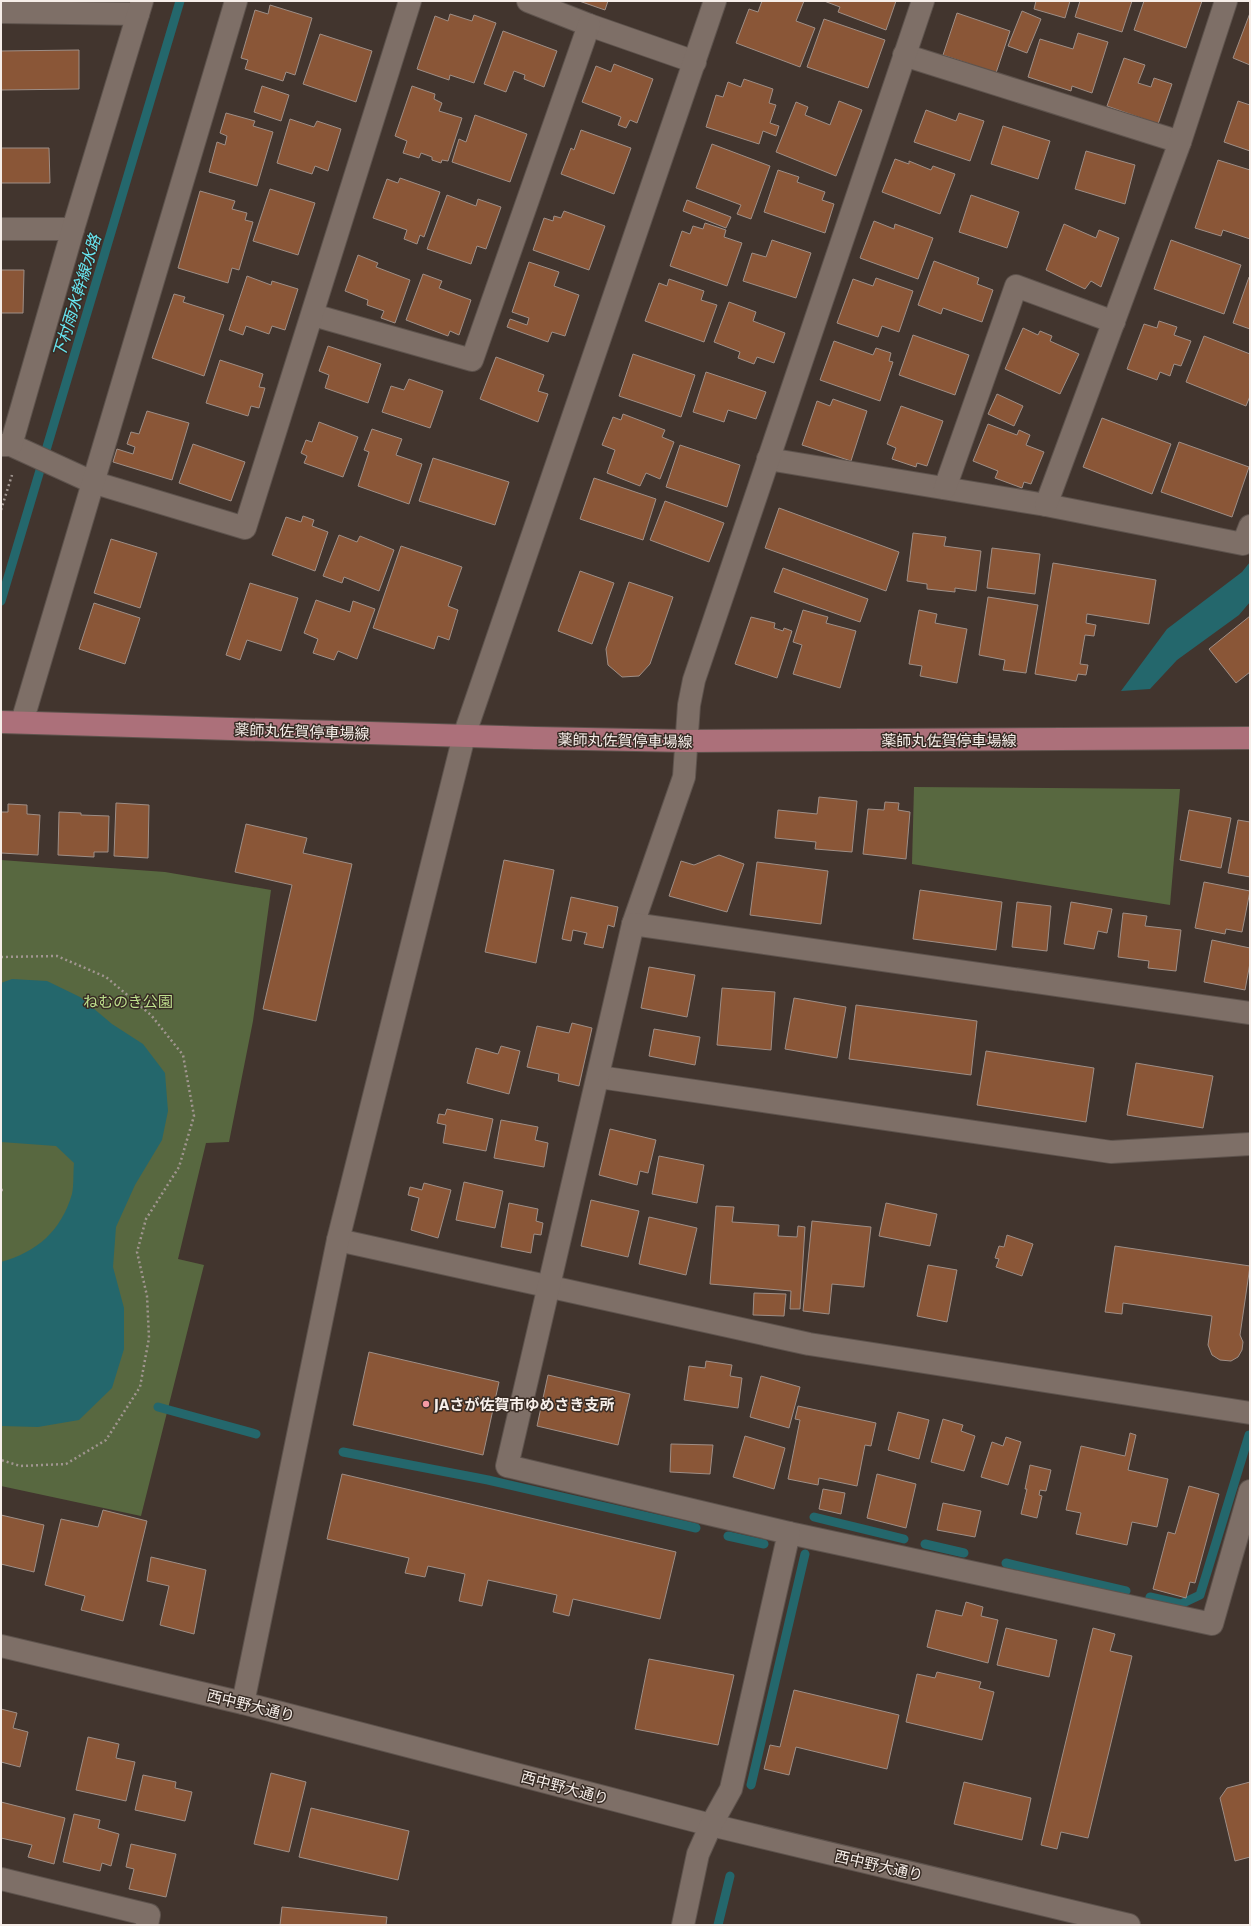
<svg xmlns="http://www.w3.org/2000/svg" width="1251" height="1926" viewBox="0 0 1251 1926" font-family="Commissioner,'Noto Sans JP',sans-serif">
	<rect width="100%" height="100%" fill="#42352e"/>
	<g fill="#586840">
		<path d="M914,787L1180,789L1170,905L912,864Z"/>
		<path d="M1,860L165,872L271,890L253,1021L229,1142L206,1143L178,1259L204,1265L141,1516L1,1486Z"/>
	</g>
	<g fill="#24676c">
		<path d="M1250,562V602L1239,615L1177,660L1150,689L1121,691L1167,629L1242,572Z"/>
		<path d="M12,979L47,981L80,997L112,1024L143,1044L165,1073L168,1111L162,1140L135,1185L116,1227L113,1267L124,1308V1349L112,1388L79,1420L38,1427L1,1426V1262C37,1252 61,1231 72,1194C74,1185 73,1173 74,1163L56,1146L1,1142V983Z"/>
	</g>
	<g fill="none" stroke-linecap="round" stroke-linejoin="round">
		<g stroke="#24676c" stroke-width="9">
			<path d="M1,601L180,1"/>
			<path d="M158,1407L256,1434"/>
			<path d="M343,1452L488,1480L696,1528"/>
			<path d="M814,1517L904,1539"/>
			<path d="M728,1536L764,1544"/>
			<path d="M925,1544L964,1553"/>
			<path d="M1006,1563L1126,1591"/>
			<path d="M1150,1597L1181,1604L1200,1595L1249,1435"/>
			<path d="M751,1785L805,1554"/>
			<path d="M718,1925L730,1876"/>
		</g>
	</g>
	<g fill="#8a5637" stroke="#9e8e86">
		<path d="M579,1H608L605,10Z"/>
		<path d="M762,1H804L796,21L815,28L800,67L736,43L749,9L758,12Z"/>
		<path d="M824,1H896L886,30L838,12L840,7Z"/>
		<path d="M1036,1H1070L1065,18L1034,9Z"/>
		<path d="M1080,1H1132L1122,32L1075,17Z"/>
		<path d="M1144,1H1202L1186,48L1134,30Z"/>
		<path d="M270,5L312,18L295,75L286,72L283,81L245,69L248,60L241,58L255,10L268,14Z"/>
		<path d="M1022,11L1041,19L1027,53L1008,46Z"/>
		<path d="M957,13L1010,31L996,73L943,55Z"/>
		<path d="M1250,13V65L1233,58Z"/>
		<path d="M450,14L472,21L474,15L496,23L474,83L450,75L449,80L417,69L435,16L448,21Z"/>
		<path d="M824,19L885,40L868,88L807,67Z"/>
		<path d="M503,31L557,51L544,87L524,79L525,75L514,71L506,92L484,84Z"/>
		<path d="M1078,33L1108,42L1092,93L1072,86L1071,91L1028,77L1040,39L1073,49Z"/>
		<path d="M320,34L372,51L356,102L303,84Z"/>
		<path d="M79,50V89L1,90V51Z"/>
		<path d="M1124,58L1145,65L1138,83L1151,87L1154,78L1172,84L1158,124L1107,106Z"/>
		<path d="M614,64L653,79L637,123L630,120L626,128L618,125L621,117L582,102L596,66L611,72Z"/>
		<path d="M744,79L773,89L769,103L776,105L770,123L779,126L776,136L763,131L759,144L706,127L716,95L723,97L728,82L741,87Z"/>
		<path d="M262,86L289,95L281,121L254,112Z"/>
		<path d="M412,86L435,94L434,99L442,103L439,111L462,118L448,161L442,160L441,163L432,160V157L421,153L419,158L403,153L407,141L395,136Z"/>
		<path d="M839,101L862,110L836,176L776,152L796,102L808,107L805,115L830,125Z"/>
		<path d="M1238,101L1250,105V151L1224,142Z"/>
		<path d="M926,110L956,121L959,113L984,121L970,161L914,142Z"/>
		<path d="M226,113L255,121L253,126L273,132L257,186L209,172L217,142L225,145L227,136L220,133Z"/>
		<path d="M475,115L527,134L510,182L452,162L459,139L466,142Z"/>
		<path d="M290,119L314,127L317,121L341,129L328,171L315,166L312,174L277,163Z"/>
		<path d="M1003,126L1050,141L1038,179L991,164Z"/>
		<path d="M581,130L631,148L614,194L561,174L571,148L574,150Z"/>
		<path d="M712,144L770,166L751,219L737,214L741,205L696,188Z"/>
		<path d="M1,148H49L50,183H1Z"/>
		<path d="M1086,151L1135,165L1125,204L1075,189Z"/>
		<path d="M895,159L909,164V161L931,170L933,166L955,174L940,214L882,192Z"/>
		<path d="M1218,160L1250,170V239L1223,230L1221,236L1195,228Z"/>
		<path d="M778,170L799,177L797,182L825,192L822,200L834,204L825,233L764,212Z"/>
		<path d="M400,178L440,192L424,237L420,235L417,244L404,239L407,230L373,218L387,179L398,183Z"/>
		<path d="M270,189L315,203L298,255L253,241Z"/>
		<path d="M200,191L235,201L232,209L247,213L245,220L253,222L239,270L232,268L228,283L178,268Z"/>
		<path d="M447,195L476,206L478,199L501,207L486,249L477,246L471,264L427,249Z"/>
		<path d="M971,195L1019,212L1007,248L959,232Z"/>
		<path d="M687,200L731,217L726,228L683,211Z"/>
		<path d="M564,211L605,226L589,270L533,250L544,218L553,221L554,216L561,218Z"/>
		<path d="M874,221L894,229L895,224L933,238L918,279L860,258Z"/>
		<path d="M705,223L726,230L724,237L742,243L727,286L670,266L682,231L690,234L693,226L703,229Z"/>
		<path d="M1064,224L1096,238L1099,230L1119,238L1101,287L1091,281L1085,289L1046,270Z"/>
		<path d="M772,240L811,253L796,298L743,281L752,253L766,257Z"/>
		<path d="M1171,240L1241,265L1224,314L1154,289Z"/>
		<path d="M358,255L378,263L376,267L410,280L395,323L381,318L384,311L367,305L368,300L345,291Z"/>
		<path d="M934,261L979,278L977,284L993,290L982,322L943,308L941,314L918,305Z"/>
		<path d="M529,262L559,272L554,286L579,295L565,336L552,332L548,342L507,327L510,319L527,325L529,318L512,312Z"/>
		<path d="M1,270H24L23,313H1Z"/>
		<path d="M423,274L442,281L439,288L471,300L459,335L450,331L448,336L406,320Z"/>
		<path d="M247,276L271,285L272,281L298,289L285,330L272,326L269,334L246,326L243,335L229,330Z"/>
		<path d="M1249,277H1250V329L1233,323Z"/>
		<path d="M876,278L913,291L899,332L882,326L878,337L837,323L853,279L873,286Z"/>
		<path d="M669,279L704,291L701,300L717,305L704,342L645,321L659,283L667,286Z"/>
		<path d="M174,294L185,297L183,302L224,315L204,376L152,358Z"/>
		<path d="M729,302L756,312L753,321L785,333L774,363L757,357L754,364L738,358L740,352L714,342Z"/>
		<path d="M1159,321L1177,327L1174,335L1191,341L1181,366L1174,364L1170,376L1160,372L1157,380L1127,369L1144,324L1157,328Z"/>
		<path d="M1023,328L1038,335L1040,331L1052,336L1050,341L1079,354L1060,394L1005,369Z"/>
		<path d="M913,335L969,355L955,395L899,375Z"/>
		<path d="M1204,336L1250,354V396L1246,406L1186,382Z"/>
		<path d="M834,341L873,355L876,348L891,353L889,361L893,362L880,401L820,380Z"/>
		<path d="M328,346L381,364L368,403L325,388L329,375L319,371Z"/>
		<path d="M633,354L695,375L681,417L619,396Z"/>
		<path d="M496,357L544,375L538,391L548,394L538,422L480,399Z"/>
		<path d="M220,360L263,374L259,387L265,388L259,408L251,406L248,416L206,403Z"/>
		<path d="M706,372L766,392L756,419L728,410L724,422L693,412Z"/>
		<path d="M409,379L443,391L430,428L382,412L391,386L404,390Z"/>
		<path d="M997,394L1023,406L1014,426L988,414Z"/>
		<path d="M833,399L867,411L851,461L802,445L817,401L830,406Z"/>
		<path d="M901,406L943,421L927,466L917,463L916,467L892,459L896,448L887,444Z"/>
		<path d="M147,411L189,423L172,480L113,462L117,449L133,454L135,447L127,444L131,432L139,434Z"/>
		<path d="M623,414L665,430L662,437L674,442L660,479L646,473L640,486L607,473L615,450L602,445L613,417L621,420Z"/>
		<path d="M1102,418L1171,444L1152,494L1083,467Z"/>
		<path d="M319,422L358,437L343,477L304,463L307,456L301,453L306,440L312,442Z"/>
		<path d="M988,424L1017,435L1019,430L1030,435L1026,445L1044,452L1031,484L1024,482L1022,488L995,478L998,471L973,461Z"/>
		<path d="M372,429L402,439L396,455L422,464L409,504L358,486L369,452L364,450Z"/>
		<path d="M1179,442L1249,467L1232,517L1161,492Z"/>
		<path d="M193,444L245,462L231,501L179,483Z"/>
		<path d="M680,445L740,465L727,507L666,487Z"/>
		<path d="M433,458L509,482L495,525L419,501Z"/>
		<path d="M594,478L656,499L643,540L580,519Z"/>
		<path d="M665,501L724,523L709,562L650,540Z"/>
		<path d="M779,508L899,552L886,591L765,548Z"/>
		<path d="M303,516L314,520L312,526L328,532L315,571L272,555L286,517L301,522Z"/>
		<path d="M913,533L946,537L944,546L981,551L976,591L955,588V592L927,589V584L907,581Z"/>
		<path d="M339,535L357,542L360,536L394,550L379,591L344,577L342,583L323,576Z"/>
		<path d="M111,539L157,553L140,608L94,593Z"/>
		<path d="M401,546L462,567L448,606L458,610L449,640L438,636L434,649L373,628Z"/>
		<path d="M992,548L1040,554L1035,594L987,588Z"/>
		<path d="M1053,563L1156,580L1149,624L1087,614L1086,623L1096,625L1094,636L1085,635L1080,664L1088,665L1086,675L1078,674L1076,681L1035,674Z"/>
		<path d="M783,568L868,599L860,622L774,592Z"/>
		<path d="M580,571L614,583L592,644L558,631Z"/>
		<path d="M629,582L673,597L650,664L639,676L622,677L608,665L606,649Z"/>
		<path d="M250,583L298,598L281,651L247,640L240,660L226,655Z"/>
		<path d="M988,597L1038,605L1026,673L1003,670L1005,660L979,655Z"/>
		<path d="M316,600L350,612L353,601L375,609L357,659L338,651L334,660L313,653L318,639L304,633Z"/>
		<path d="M94,603L140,618L125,664L79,649Z"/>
		<path d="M803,610L828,617L826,623L856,631L840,688L793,674L802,645L793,642Z"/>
		<path d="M919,610L937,614L935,623L967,629L957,683L920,676L922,666L909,664Z"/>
		<path d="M1250,616V672L1236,683L1209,649Z"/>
		<path d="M751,617L775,623L774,628L783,631L784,628L792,631L777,678L735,664Z"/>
		<path d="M819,797L857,801L852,852L815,849L816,842L775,838L778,810L817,814Z"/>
		<path d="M885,802L899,803L898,810L910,812L906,859L863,854L868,809L884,810Z"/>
		<path d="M116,803L149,805L148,858L114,856Z"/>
		<path d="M8,804L27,805V814L40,815L38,855L1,853V812H8Z"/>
		<path d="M1189,810L1231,818L1221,868L1180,860Z"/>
		<path d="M59,812L81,813V815L109,816L108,852H94V857L58,855Z"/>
		<path d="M1238,820L1250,822V877L1228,873Z"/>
		<path d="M246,824L307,838L303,853L352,864L316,1021L263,1009L292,885L235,872Z"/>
		<path d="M719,855L744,864L727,912L669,896L681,861L694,865Z"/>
		<path d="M504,860L554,870L536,963L485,952Z"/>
		<path d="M757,862L828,871L821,924L750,915Z"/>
		<path d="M1204,882L1250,891L1242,932L1226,929L1225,934L1195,928Z"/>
		<path d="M920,890L1002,902L996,950L913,939Z"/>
		<path d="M571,897L618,907L614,927L608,925L603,948L584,944L587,933L573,930L571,941L562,939Z"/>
		<path d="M1017,902L1051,906L1047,951L1012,947Z"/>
		<path d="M1071,902L1112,909L1107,933L1098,931L1094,949L1064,944Z"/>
		<path d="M1123,913L1147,916L1145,926L1181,930L1176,971L1148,968L1149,961L1118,957Z"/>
		<path d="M1212,940L1250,948V963L1245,990L1204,982Z"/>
		<path d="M649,967L695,975L687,1017L641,1008Z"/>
		<path d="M722,988L775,992L771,1050L717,1045Z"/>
		<path d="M794,998L846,1007L837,1058L785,1049Z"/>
		<path d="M856,1005L977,1021L971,1075L849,1059Z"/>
		<path d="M572,1023L592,1028L579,1086L558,1081L559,1074L527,1067L537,1026L569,1033Z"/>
		<path d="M654,1029L700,1037L695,1065L649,1056Z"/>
		<path d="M501,1046L520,1051L509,1094L467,1083L476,1048L498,1054Z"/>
		<path d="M986,1051L1094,1068L1086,1122L977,1105Z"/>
		<path d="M1136,1063L1213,1076L1203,1128L1127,1115Z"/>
		<path d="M447,1109L493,1119L486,1151L443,1143L446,1125L437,1123L439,1114L445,1115Z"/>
		<path d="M501,1120L538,1127L535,1140L548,1143L544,1167L494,1158Z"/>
		<path d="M610,1129L656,1140L648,1173L640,1171L637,1185L599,1175Z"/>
		<path d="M659,1156L704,1165L697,1203L652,1194Z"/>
		<path d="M464,1182L503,1191L495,1228L456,1220Z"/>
		<path d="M424,1183L451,1190L438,1238L411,1230L419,1198L408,1195L410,1187L422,1190Z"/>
		<path d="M591,1200L639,1211L628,1257L581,1246Z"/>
		<path d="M509,1203L538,1209L536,1221L543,1223L541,1235L534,1234L531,1253L501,1247Z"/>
		<path d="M886,1203L937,1214L930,1246L879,1236Z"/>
		<path d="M716,1206L734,1207L732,1222L779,1225L778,1236L797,1237L798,1226L805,1227L800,1309H790L791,1291L710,1284Z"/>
		<path d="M649,1217L697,1228L686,1275L639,1264Z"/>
		<path d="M812,1221L871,1227L864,1287L832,1284L829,1314L803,1311Z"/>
		<path d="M1007,1235L1033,1244L1022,1276L996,1267L999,1259L995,1258L999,1246L1004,1247Z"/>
		<path d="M1115,1246L1250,1266L1240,1335L1243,1342L1242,1350L1238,1357L1231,1361L1220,1360L1212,1355L1208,1345L1212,1316L1123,1303L1122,1314L1105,1312Z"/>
		<path d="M928,1265L957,1270L947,1322L917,1316Z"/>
		<path d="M754,1293L786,1294L784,1316L753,1315Z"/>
		<path d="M369,1352L499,1382L483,1455L353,1425Z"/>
		<path d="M706,1361L732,1365L730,1376L742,1378L738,1408L684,1400L689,1366L705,1368Z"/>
		<path d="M548,1375L630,1394L618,1445L537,1426Z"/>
		<path d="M761,1376L800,1387L789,1428L750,1417Z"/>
		<path d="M798,1406L876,1423L871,1446L865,1445L857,1486L819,1478L818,1485L788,1479L800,1420L795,1419Z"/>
		<path d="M898,1412L929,1420L919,1459L888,1450Z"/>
		<path d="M943,1419L963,1425L961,1431L975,1436L964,1471L931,1462Z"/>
		<path d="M1130,1433L1136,1435L1128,1470L1168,1479L1157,1527L1132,1522L1127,1545L1076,1534L1081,1513L1066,1510L1081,1446L1125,1456Z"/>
		<path d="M745,1436L785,1448L774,1489L733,1477Z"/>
		<path d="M1006,1437L1021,1442L1008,1485L981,1477L992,1442L1003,1446Z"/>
		<path d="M671,1444L713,1445L710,1474L670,1472Z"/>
		<path d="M1030,1465L1051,1470L1046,1491L1040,1490L1039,1495L1042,1496L1037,1518L1021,1514L1027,1489H1025Z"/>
		<path d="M342,1474L676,1552L660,1619L573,1599L569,1616L553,1612L557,1595L488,1580L482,1606L459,1601L465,1574L428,1566L425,1577L405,1573L409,1558L327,1539Z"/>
		<path d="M877,1474L916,1484L906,1528L867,1518Z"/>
		<path d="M1189,1486L1219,1494L1195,1583L1190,1582L1186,1598L1153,1589L1168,1532L1175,1534Z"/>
		<path d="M823,1489L845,1493L841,1514L819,1509Z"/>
		<path d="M943,1503L981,1511L975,1537L937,1530Z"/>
		<path d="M103,1510L147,1521L123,1621L81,1610L85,1596L45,1585L61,1519L98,1527Z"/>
		<path d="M1,1515L44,1525L34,1572L1,1564Z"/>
		<path d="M151,1557L206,1570L194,1634L160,1625L169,1586L147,1581Z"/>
		<path d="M966,1602L983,1607L981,1616L998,1620L988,1663L927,1647L936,1610L962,1616Z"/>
		<path d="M1006,1628L1057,1640L1049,1677L997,1665Z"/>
		<path d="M1093,1628L1115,1634L1110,1651L1132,1656L1088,1838L1061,1832L1057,1849L1041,1845Z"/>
		<path d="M649,1659L734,1675L718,1745L635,1729Z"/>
		<path d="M937,1672L981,1682L979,1688L994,1692L982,1740L906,1722L917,1674L935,1678Z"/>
		<path d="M794,1690L899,1715L887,1769L796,1747L789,1775L764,1769L770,1745L780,1747Z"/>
		<path d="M1,1709L17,1713L13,1728L28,1732L20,1767L1,1762Z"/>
		<path d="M88,1737L119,1744L116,1758L135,1762L126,1801L76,1790Z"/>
		<path d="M271,1773L306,1782L289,1852L254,1844Z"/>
		<path d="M143,1775L176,1782L175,1788L192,1792L185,1821L135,1810Z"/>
		<path d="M964,1782L1031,1798L1022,1840L954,1824Z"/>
		<path d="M1250,1782V1857L1235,1861L1220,1798L1227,1788Z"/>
		<path d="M1,1802L65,1818L54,1864L28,1857L32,1845L1,1838Z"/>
		<path d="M311,1808L409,1831L398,1880L299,1857Z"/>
		<path d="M74,1814L100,1820L98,1828L119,1834L111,1866L102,1863L100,1871L63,1862Z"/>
		<path d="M131,1844L176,1854L166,1897L129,1889L134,1869L126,1867Z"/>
		<path d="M282,1907L387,1917L386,1925H280Z"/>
	</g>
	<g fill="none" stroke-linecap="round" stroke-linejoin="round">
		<g stroke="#5e534d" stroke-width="24">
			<g id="minor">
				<path d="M528,1L589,25L695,62"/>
				<path d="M1,12L138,14"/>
				<path d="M904,55L1180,142"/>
				<path d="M1,229H73"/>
				<path d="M313,315L472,360L589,25"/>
				<path d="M1,445H11L92,482L245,528L410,1"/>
				<path d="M11,445L73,229L142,1"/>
				<path d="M768,459L1046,505L1243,544L1250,526"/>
				<path d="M945,488L1016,286L1114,322"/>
				<path d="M1046,505L1180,142L1226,1"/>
				<path d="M22,722L236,1"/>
				<path d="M633,924L684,777L689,705L694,680L923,1"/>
				<path d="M599,1077L1111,1152L1250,1144"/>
				<path d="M338,1240L809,1344L1250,1413"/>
				<path d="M789,1533L1212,1624L1250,1491"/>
				<path d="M1,1646L243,1703L711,1825L1129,1925"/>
				<path d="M243,1703L338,1240L464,736L715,1"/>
				<path d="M1,1879L149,1915L147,1925"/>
				<path d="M683,1925L698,1854L711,1825L731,1789L789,1533L507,1466L633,924L1250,1013"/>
			</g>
		</g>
		<g stroke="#5e534d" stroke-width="24">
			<path id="major" d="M1,722L535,738L686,741L1250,738"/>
		</g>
		<g stroke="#a19690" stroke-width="2.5" stroke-dasharray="2 3" stroke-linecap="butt">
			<path d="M1,510L12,475"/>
			<path d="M1,957L57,956L106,977L151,1015L183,1055L194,1116L179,1167L146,1219L137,1252L147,1296L149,1338L140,1387L106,1440L66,1464L20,1466L1,1460"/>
			<path d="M1,1190H4"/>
		</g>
		<use href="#minor" stroke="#7e6f67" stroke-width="22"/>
		<use href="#major" stroke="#ac707a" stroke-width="22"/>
	</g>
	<circle fill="#f49aa4" stroke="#372b24" stroke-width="1.5" cx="426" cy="1404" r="4"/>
	<g text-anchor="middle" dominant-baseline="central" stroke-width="3" stroke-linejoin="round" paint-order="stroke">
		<g font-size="15" fill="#f6eee9" stroke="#372b24">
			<text transform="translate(302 731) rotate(2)">薬師丸佐賀停車場線</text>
			<text transform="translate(625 740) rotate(1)">薬師丸佐賀停車場線</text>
			<text x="949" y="740">薬師丸佐賀停車場線</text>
			<text transform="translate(251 1705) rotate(14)">西中野大通り</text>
			<text transform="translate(565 1787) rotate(15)">西中野大通り</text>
			<text transform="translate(879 1865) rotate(13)">西中野大通り</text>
		</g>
		<g font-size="15" fill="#bedf8d" stroke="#372b24">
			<text x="128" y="1001">ねむのき公園</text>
		</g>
		<g font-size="15" font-weight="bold" fill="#f6eee9" stroke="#372b24" text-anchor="start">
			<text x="434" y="1404">JAさが佐賀市ゆめさき支所</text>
		</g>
		<g font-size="16" font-style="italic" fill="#67e7f2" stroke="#372b24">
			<text transform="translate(76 296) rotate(-73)">下村雨水幹線水路</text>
		</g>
	</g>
	<rect width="1251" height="1926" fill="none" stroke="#f6eee9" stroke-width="4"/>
</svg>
